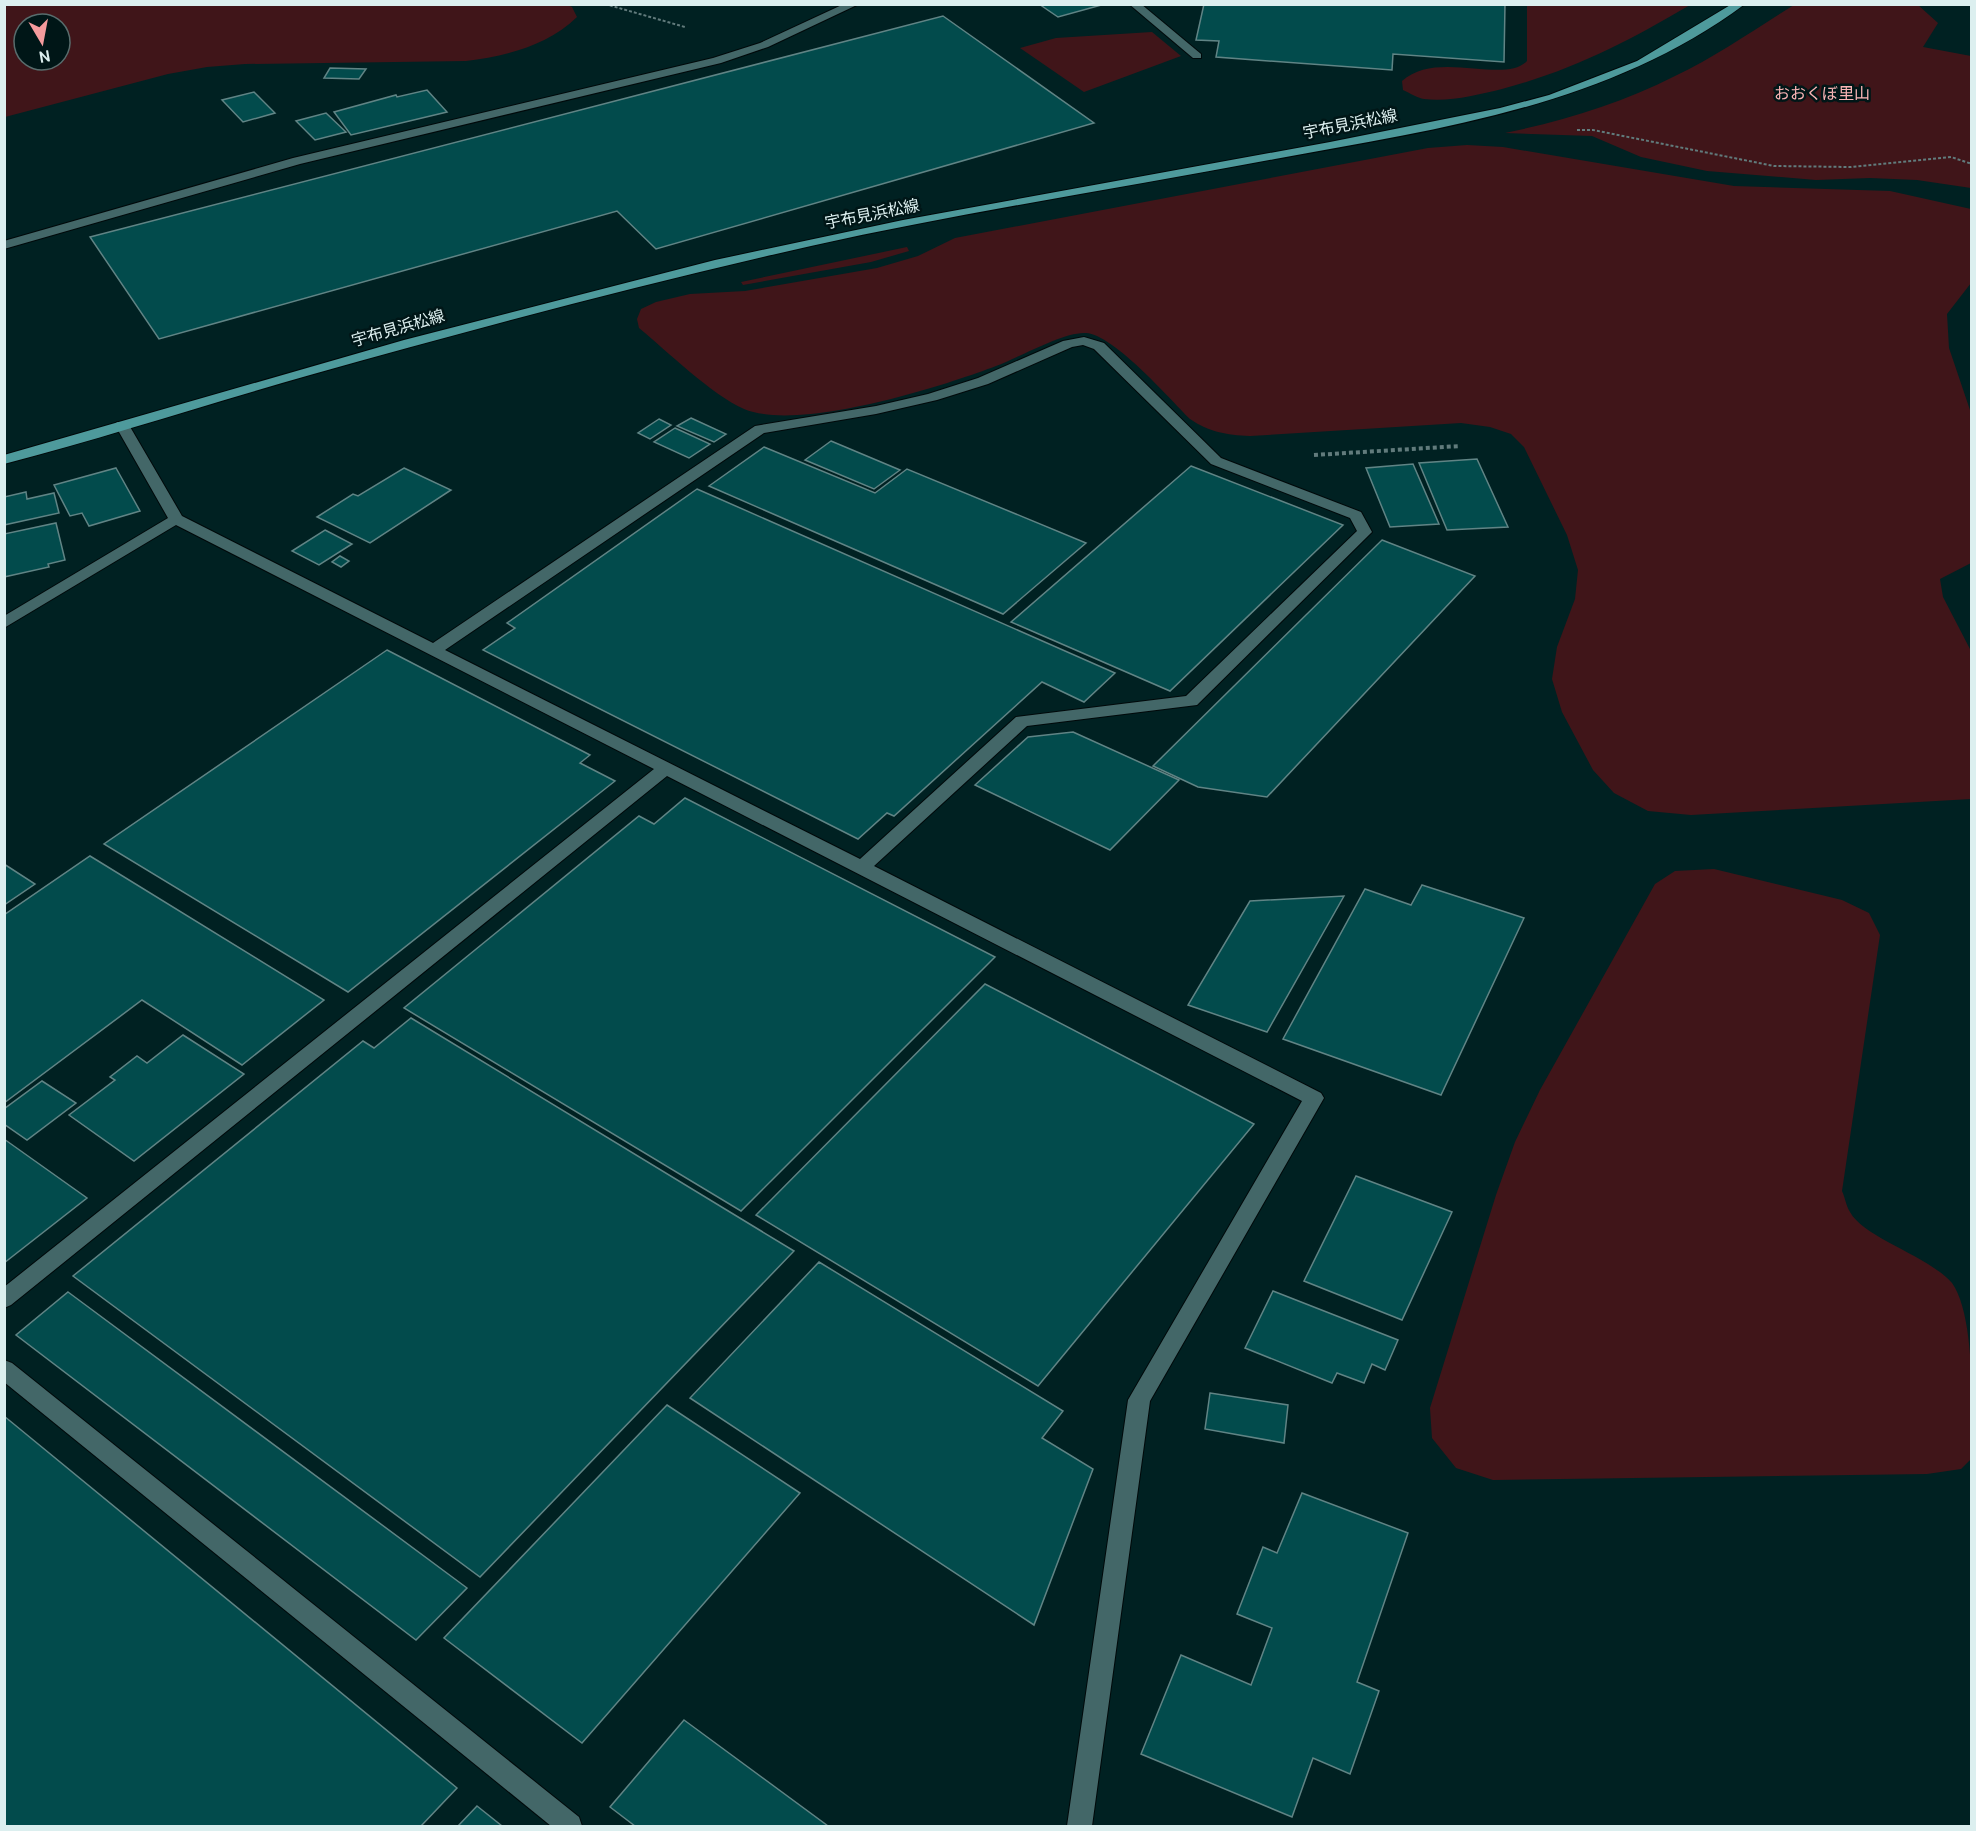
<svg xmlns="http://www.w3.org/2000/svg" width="1976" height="1831" viewBox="0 0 1976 1831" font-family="Cabin,'Noto Sans JP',sans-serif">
	<rect width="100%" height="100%" fill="#002122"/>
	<g fill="#401519" fill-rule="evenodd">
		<path d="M567,5L572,7L577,17C547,46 506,56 466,61L245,64L207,67L168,74L5,117V5ZM24,24H60V60H24Z"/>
		<path d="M1527,5V4L1690,5C1627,42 1573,70 1502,89C1477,95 1450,102 1424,99C1417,98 1410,93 1403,90L1402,81C1437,49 1504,85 1527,61Z"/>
		<path d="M1794,5H1918L1938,23L1923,47L1971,56V188L1917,180L1870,178L1816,180L1707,171L1641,157L1592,136L1505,133C1563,121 1622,103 1675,76C1717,56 1755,29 1794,5Z"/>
		<path d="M1152,32L1181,56L1084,92L1020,48L1056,38Z"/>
		<path d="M1467,145L1503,147L1734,186L1890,191L1971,209V283L1947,314L1949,348L1971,413V563L1940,579L1943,597L1971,651V799L1691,815L1648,811L1614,793L1593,770L1562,712L1552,679L1557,647L1575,599L1578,570L1567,535L1524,447L1511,434L1490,427L1461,423L1250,436C1226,435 1209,432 1190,419C1168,397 1114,335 1086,333C1065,331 1018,358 996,366C941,387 799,432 744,409C712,395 667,351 639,328L637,319L641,309L656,302L690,294L745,291L877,268L918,256L955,238L1428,148Z"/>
		<path d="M907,247L909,251L871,262L743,285L741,282Z"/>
		<path d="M1714,869L1842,900L1869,913L1880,935L1842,1191C1845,1197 1846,1206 1850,1212C1864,1238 1927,1255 1952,1283C1976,1317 1972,1414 1971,1459L1961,1469L1927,1474L1493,1480L1456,1468L1432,1438L1430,1408L1496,1195L1515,1142L1540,1090L1655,884L1675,871Z"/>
	</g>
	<g fill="#024b4c" stroke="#608485" stroke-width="1.5">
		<path d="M1039,4H1105L1058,17Z"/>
		<path d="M1204,4H1505L1504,62L1393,54L1392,70L1216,57L1219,41L1196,40Z"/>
		<path d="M943,16L1094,123L656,249L617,211L159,339L90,237Z"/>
		<path d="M330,68L366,69L359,79L324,78Z"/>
		<path d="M427,90L447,112L351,135L334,112L396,95L397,97Z"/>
		<path d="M254,92L275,113L243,122L222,100Z"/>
		<path d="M326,113L346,132L315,140L296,121Z"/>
		<path d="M691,418L726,434L714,442L677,426Z"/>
		<path d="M659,419L671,425L650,439L638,433Z"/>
		<path d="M675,428L710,444L689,458L654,442Z"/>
		<path d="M831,441L900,470L874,489L805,460Z"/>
		<path d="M764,447L875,493L907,469L1086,543L1003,614L709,486Z"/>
		<path d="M1477,459L1508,527L1447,530L1419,463Z"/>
		<path d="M1413,464L1439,524L1390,527L1366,468Z"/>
		<path d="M1191,466L1343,525L1170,691L1011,622Z"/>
		<path d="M116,468L140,511L89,526L82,513L70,516L54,485Z"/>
		<path d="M404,468L451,490L370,543L317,517L353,494L358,496Z"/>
		<path d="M697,489L1115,673L1084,702L1042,682L894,816L887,813L858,839L483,650L515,628L507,623Z"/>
		<path d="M26,492L27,499L54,493L59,513L4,525V497Z"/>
		<path d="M56,523L65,560L48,564L49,567L4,577V534Z"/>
		<path d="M325,530L352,544L319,565L292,551Z"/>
		<path d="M1382,540L1475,576L1267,797L1198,787L1153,766Z"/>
		<path d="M340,556L349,561L341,567L332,562Z"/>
		<path d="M387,650L590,755L580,763L615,781L348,992L104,844Z"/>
		<path d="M1073,732L1179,780L1110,850L975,785L1028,737Z"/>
		<path d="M685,798L995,957L741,1211L404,1008L639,816L654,824Z"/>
		<path d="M90,856L324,1000L242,1065L142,1000L4,1103V915Z"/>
		<path d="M4,864L35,884L4,905Z"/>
		<path d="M1422,885L1524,918L1441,1095L1283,1039L1365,889L1411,905Z"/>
		<path d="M1344,896L1267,1032L1188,1005L1250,901Z"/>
		<path d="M985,984L1254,1124L1038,1386L756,1215Z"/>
		<path d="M411,1018L794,1251L480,1577L73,1276L363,1041L374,1048Z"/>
		<path d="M183,1035L244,1074L134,1161L69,1115L115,1080L110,1077L137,1056L147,1063Z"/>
		<path d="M42,1081L76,1103L27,1140L4,1124V1109Z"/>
		<path d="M4,1139L87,1198L4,1263Z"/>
		<path d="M1356,1176L1452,1212L1402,1320L1304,1281Z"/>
		<path d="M819,1262L1063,1411L1042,1438L1093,1469L1034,1625L690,1398Z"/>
		<path d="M1273,1291L1398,1340L1385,1370L1372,1364L1364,1383L1337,1373L1332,1383L1245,1348Z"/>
		<path d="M68,1292L467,1588L416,1640L16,1335Z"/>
		<path d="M1210,1393L1288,1405L1284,1443L1205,1429Z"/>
		<path d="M667,1405L800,1493L582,1743L444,1638Z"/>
		<path d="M4,1416L457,1788L421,1826H4Z"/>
		<path d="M1302,1493L1408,1533L1357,1682L1379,1691L1350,1774L1313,1758L1292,1817L1141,1754L1181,1655L1251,1685L1272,1628L1237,1614L1263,1547L1277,1553Z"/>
		<path d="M684,1720L828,1826H635L610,1807Z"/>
		<path d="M477,1806L502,1826H458Z"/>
	</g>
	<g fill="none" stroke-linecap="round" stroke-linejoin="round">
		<g stroke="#00090a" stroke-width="2">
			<g id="minor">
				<path d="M844,4H859L768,47L721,63L300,164L4,249V241L293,158L713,58L760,43Z"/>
				<path d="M1129,4H1141L1201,54V58H1193Z"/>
				<path d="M1084,337L1104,343L1221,458L1361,512L1372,532L1197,705L1027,726L874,866L1321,1093L1324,1098L1150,1401L1092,1826H1067L1128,1400L1302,1101L667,776L11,1305L4,1308V1287L654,769L176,525L4,628V616L168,518L115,425L117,422H127L129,425L182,516L433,643L755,426L876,406L928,394L978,378L1063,341ZM1083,345L1094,349L1211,464L1350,518L1357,531L1186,696L1016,717L860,859L445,650L764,433L876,414L937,400L988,384L1072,347Z"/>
				<path d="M4,1360L12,1363L579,1817L582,1826H551L4,1382Z"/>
			</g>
		</g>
		<g stroke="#00090a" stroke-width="2">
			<path id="major" d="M1732,4H1745C1608,106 1439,129 1275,159C1121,188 965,212 811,246C643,284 476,328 310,375C208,404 107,437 4,464V455L404,340L715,260L903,220L1330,142L1500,108L1549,95L1637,61Z"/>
		</g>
		<g stroke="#617b7c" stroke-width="2" stroke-dasharray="3 2" stroke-linecap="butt">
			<path d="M605,4L685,27"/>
			<path d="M1577,130H1593L1774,166L1851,167L1951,157L1972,164"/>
		</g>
		<path stroke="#617b7c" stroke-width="4" stroke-dasharray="4 3" stroke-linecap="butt" d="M1314,455L1460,446"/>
		<use href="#minor" fill="#436768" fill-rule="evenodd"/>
		<use href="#major" fill="#4e9a9c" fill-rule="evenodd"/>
	</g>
	<g text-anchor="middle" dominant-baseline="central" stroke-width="5" stroke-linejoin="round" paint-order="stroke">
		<g font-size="16" fill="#fab5b6" stroke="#001617">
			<text x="1822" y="93">おおくぼ里山</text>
		</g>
		<g font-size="16" fill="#dcefef" stroke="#001617">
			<text transform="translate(1350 124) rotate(-11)">宇布見浜松線</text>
			<text transform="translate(872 214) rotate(-11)">宇布見浜松線</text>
			<text transform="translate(398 328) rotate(-16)">宇布見浜松線</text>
		</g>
	</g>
	<rect width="1976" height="1831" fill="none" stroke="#dcefef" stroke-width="12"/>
	<g transform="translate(42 42) rotate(170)"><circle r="28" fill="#001617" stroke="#586d6d" stroke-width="1.5"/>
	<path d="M0-4.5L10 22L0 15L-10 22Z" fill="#f59b9d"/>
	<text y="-9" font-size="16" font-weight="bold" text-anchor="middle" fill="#dcefef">N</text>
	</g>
</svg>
